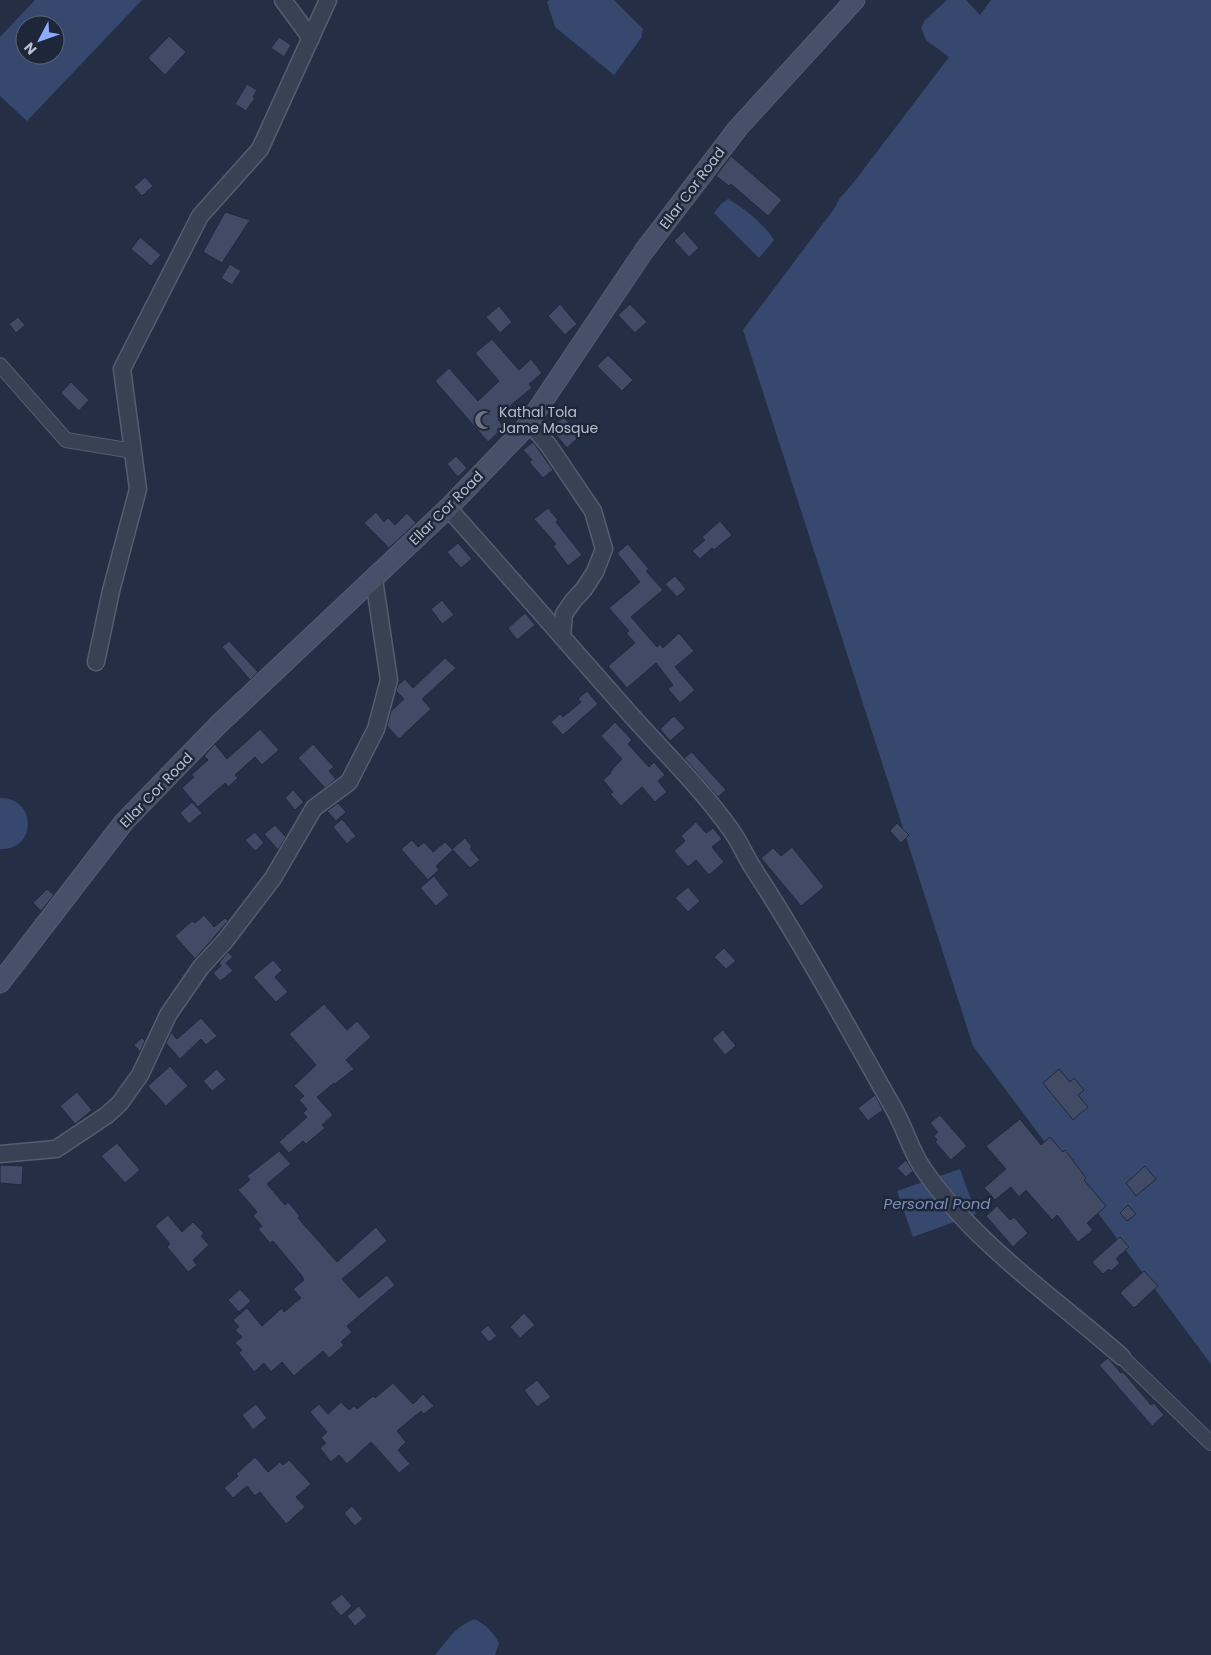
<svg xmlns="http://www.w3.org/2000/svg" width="1211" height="1655" viewBox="0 0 1211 1655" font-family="Poppins,sans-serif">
	<rect width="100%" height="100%" fill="#242f46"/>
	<g fill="#36486e" fill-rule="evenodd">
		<path d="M35,0H142L27,121L0,96V37ZM25,25H55V55H25Z"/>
		<path d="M550,0H614L643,29L641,38L614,75L555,27L547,2Z"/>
		<path d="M947,0H966L980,15L991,0H1211V1364L973,1046L743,330L834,209L840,198L854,182L949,57L926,40L921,28L925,20Z"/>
		<path d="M728,199C743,207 765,225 774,240L759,258L714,213L721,204Z"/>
		<path d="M0,798C37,797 37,851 0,849Z"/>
		<path d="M960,1169L976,1214L913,1237L897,1191Z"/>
		<path d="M475,1619C486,1625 493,1632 499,1643L495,1655H435C449,1639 454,1627 475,1619Z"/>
	</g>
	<g fill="#414b66" stroke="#20293c">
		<path d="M169,36L186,52L165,75L148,58Z"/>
		<path d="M279,37L291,45L284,57L271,48Z"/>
		<path d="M247,84L257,90L253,97L255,98L246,111L235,104Z"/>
		<path d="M731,156L782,200L768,216L731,184L729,186L716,176Z"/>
		<path d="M145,177L153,186L142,196L134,187Z"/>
		<path d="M225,212L250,220L222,263L203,252Z"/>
		<path d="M684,231L699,248L689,257L674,241Z"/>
		<path d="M140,237L161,255L151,266L131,249Z"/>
		<path d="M230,264L241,271L232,285L221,278Z"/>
		<path d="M560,304L577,324L565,335L548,316Z"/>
		<path d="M630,304L647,322L635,333L618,315Z"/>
		<path d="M499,306L512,322L500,333L486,317Z"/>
		<path d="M18,317L25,325L16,333L9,324Z"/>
		<path d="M492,339L519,370L531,359L542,373L529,384L532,388L511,405L512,407L498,420L504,427L488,442L435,381L449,368L478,401L499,381L475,353Z"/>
		<path d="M608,355L633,380L622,391L597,366Z"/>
		<path d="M71,382L89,400L79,411L61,393Z"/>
		<path d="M564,417L580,436L567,448L550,428Z"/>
		<path d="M533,442L553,470L543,478L529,462L532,460L523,450Z"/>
		<path d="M456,456L467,468L458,477L447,464Z"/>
		<path d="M548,508L558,520L556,522L582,555L568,566L553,546L556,544L534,519Z"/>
		<path d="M376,512L384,522L388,518L395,525L407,513L416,523L389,548L364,523Z"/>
		<path d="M720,521L732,535L714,550L712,548L700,559L692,551L705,540L702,537Z"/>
		<path d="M458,543L472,559L461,568L447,552Z"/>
		<path d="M628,544L649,569L646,571L663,590L631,617L657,647L660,644L663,648L679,633L694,651L675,667L695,690L680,703L668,689L673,685L656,663L627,688L608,666L635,643L626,633L629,631L609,608L640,582L617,553Z"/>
		<path d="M675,576L686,589L677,597L665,584Z"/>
		<path d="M442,600L454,615L442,624L431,609Z"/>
		<path d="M525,613L535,625L517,640L508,628Z"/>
		<path d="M229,641L258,672L250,680L222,647Z"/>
		<path d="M445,658L456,668L422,699L431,709L399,739L387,726L391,711L404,699L396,691L398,685L405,679L413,688Z"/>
		<path d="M587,691L598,704L563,735L551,722L560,714L563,717L581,702L578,699Z"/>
		<path d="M674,716L685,728L670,741L660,729Z"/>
		<path d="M615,722L632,740L628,744L649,767L654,762L665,775L658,781L667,792L655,802L642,787L621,806L610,794L613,792L603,780L611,773L610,772L622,759L601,736Z"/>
		<path d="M260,729L279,750L262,765L255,757L235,775L238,778L228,787L225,783L198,807L182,788L194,777L191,775L208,760L204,756L215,744L227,759Z"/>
		<path d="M313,744L334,767L329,771L336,779L325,788L298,758Z"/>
		<path d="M692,752L726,790L718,797L684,758Z"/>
		<path d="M293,790L304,802L295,810L285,798Z"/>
		<path d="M192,802L202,813L189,824L180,813Z"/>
		<path d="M338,803L346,812L336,821L327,811Z"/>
		<path d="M342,819L356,836L347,844L333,827Z"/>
		<path d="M696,822L706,833L713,828L722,839L712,847L724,862L709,875L696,860L688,867L674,851L685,841L681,836Z"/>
		<path d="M897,823L909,835L901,843L890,831Z"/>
		<path d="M275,825L286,837L278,850L264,834Z"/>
		<path d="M255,832L264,843L255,851L245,840Z"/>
		<path d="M465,838L472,847L470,849L480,860L470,868L452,849Z"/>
		<path d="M412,840L418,847L424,842L433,852L445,842L453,850L436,866L439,870L428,880L401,849Z"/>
		<path d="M792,847L824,887L801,906L761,858L773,848L781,856Z"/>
		<path d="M434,876L449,895L436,906L420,888Z"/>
		<path d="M688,887L700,901L688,912L675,898Z"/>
		<path d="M47,889L54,895L41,911L33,903Z"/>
		<path d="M204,915L214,927L225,918L228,921L195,959L175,936L192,921L195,923Z"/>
		<path d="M724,948L736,961L726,969L714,957Z"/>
		<path d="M228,952L233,957L226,963L233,971L220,981L213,973L221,966L219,963Z"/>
		<path d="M273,960L282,970L275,977L288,992L276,1002L253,977Z"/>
		<path d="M324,1004L347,1030L357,1021L371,1037L346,1060L354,1069L335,1084L334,1083L317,1097L333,1115L322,1125L325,1128L306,1144L303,1141L289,1153L279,1142L307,1117L303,1113L307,1109L299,1100L304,1096L294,1086L316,1065L289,1034Z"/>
		<path d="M201,1018L217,1036L206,1045L201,1039L180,1059L166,1043L171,1032L177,1039Z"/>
		<path d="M723,1030L736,1046L725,1055L712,1039Z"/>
		<path d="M142,1038L145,1041L140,1052L134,1045Z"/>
		<path d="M170,1066L188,1086L166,1106L148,1086Z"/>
		<path d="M217,1069L226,1080L212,1091L203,1081Z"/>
		<path d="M1059,1069L1070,1082L1074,1078L1084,1090L1078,1095L1088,1107L1073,1120L1043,1083Z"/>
		<path d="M77,1092L92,1110L75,1124L60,1106Z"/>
		<path d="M875,1095L883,1110L868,1121L858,1108Z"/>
		<path d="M940,1115L967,1146L951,1160L935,1142L937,1140L934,1136L938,1132L930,1123Z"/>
		<path d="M1020,1119L1041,1145L1050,1137L1063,1152L1065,1150L1086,1178L1084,1180L1106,1206L1087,1223L1093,1230L1078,1242L1057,1215L1052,1220L1026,1190L1019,1197L1011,1187L995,1200L984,1188L1006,1169L986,1146Z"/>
		<path d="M117,1143L140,1170L125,1183L101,1156Z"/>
		<path d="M279,1151L291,1164L267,1184L285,1205L288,1202L300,1216L298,1218L337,1262L376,1227L387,1241L342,1279L359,1298L387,1275L395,1285L347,1326L352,1332L341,1342L344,1345L329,1358L323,1351L294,1376L282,1362L271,1372L264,1363L254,1372L239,1353L242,1350L235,1343L242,1337L235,1330L239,1327L233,1320L247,1308L262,1326L282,1308L284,1312L301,1298L293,1289L304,1280L302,1276L273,1241L270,1243L258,1229L262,1226L253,1216L257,1212L238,1190L250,1180L247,1176Z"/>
		<path d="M906,1160L913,1171L906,1177L897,1168Z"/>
		<path d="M0,1165L23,1166L22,1185L0,1183Z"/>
		<path d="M1145,1166L1156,1179L1136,1196L1126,1183Z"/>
		<path d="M1128,1205L1136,1214L1127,1221L1120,1213Z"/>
		<path d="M997,1206L1010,1220L1014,1217L1028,1233L1013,1247L986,1216Z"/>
		<path d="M168,1215L182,1232L193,1222L204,1233L201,1236L209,1245L193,1260L197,1265L188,1272L167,1247L170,1244L155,1226Z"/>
		<path d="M1120,1237L1129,1247L1116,1259L1120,1263L1111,1271L1109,1269L1103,1274L1092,1262Z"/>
		<path d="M1144,1271L1158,1286L1134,1308L1120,1293Z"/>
		<path d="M240,1289L251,1301L239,1312L228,1300Z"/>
		<path d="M524,1313L535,1325L520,1338L510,1327Z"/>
		<path d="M488,1325L497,1336L489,1342L480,1332Z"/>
		<path d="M1108,1358L1121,1373L1123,1372L1151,1405L1154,1403L1164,1415L1152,1426L1099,1365Z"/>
		<path d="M537,1380L551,1397L537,1407L524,1390Z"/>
		<path d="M393,1383L413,1404L423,1394L434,1406L424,1414L421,1411L397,1431L406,1442L398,1450L410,1464L399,1473L371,1442L347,1464L339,1455L331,1462L320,1448L326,1443L321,1438L327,1432L310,1412L319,1404L328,1414L341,1402L349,1410L354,1406L357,1409L373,1396L375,1398Z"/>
		<path d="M256,1404L267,1418L253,1430L242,1415Z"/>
		<path d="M255,1457L268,1472L280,1462L283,1465L289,1460L311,1484L296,1497L305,1507L286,1524L260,1492L255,1496L247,1486L233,1498L224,1488L238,1476L236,1474Z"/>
		<path d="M352,1506L363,1519L355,1526L344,1513Z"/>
		<path d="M342,1594L352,1606L341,1616L330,1603Z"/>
		<path d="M359,1606L367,1616L355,1626L347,1616Z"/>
	</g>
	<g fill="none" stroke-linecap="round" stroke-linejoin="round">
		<g stroke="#555d6f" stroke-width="16">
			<g id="minor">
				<path d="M0,365L66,440L133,451"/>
				<path d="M1122,1357L1211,1443"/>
			</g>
		</g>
		<g stroke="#555d6f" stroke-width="19">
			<g id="tertiary">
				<path d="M283,0L311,38"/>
				<path d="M535,429L549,446L593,511L604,549L595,572L584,589L573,601L564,614L562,636"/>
				<path d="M448,508C509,576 569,645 630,714C664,752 701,788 731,830C739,841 745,855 753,868C804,946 848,1028 894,1109C904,1127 910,1147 920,1164C971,1242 1053,1296 1122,1357"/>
				<path d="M96,662L111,591L138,489L122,369L200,216L260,149L328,0"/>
				<path d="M0,1154L56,1149L107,1115L120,1103L140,1075L168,1015L201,967L225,941L273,878L314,808L349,782L376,729L389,680L374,579"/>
			</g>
		</g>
		<g stroke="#555d6f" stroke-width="21">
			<path id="secondary" d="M0,983L124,822L219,724L448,508L525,428L644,251L738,128L855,0"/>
		</g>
		<use href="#minor" stroke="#394255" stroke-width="14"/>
		<use href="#tertiary" stroke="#394255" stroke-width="16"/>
		<use href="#secondary" stroke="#475068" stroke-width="19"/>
	</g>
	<defs>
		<g id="mosque-bare" transform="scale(1.5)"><path d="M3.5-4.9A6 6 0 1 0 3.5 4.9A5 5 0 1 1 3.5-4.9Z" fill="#6b7280" stroke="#1e273a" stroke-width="2.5" paint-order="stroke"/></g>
	</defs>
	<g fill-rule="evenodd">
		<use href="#mosque-bare" x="484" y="420"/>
	</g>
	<g text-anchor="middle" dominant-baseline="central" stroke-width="5" stroke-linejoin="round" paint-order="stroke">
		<g font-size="14" fill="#b7bdce" stroke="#1e273a">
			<text transform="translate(692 188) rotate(-53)">Ellar Cor Road</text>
			<text transform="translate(446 508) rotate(-45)">Ellar Cor Road</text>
			<text transform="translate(156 790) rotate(-46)">Ellar Cor Road</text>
		</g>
		<g font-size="14" fill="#b7bdce" stroke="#1e273a" text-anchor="start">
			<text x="499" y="412">Kathal Tola<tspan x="499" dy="16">Jame Mosque</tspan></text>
		</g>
		<g font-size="15" font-style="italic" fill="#7c8fb8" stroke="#1e273a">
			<text x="937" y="1203">Personal Pond</text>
		</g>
	</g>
	<g transform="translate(40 40) rotate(229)"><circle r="24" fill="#1e273a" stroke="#5b6375"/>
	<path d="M0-4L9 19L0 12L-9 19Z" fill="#8bacff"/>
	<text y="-8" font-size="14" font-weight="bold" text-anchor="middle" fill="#b7bdce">N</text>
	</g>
</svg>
